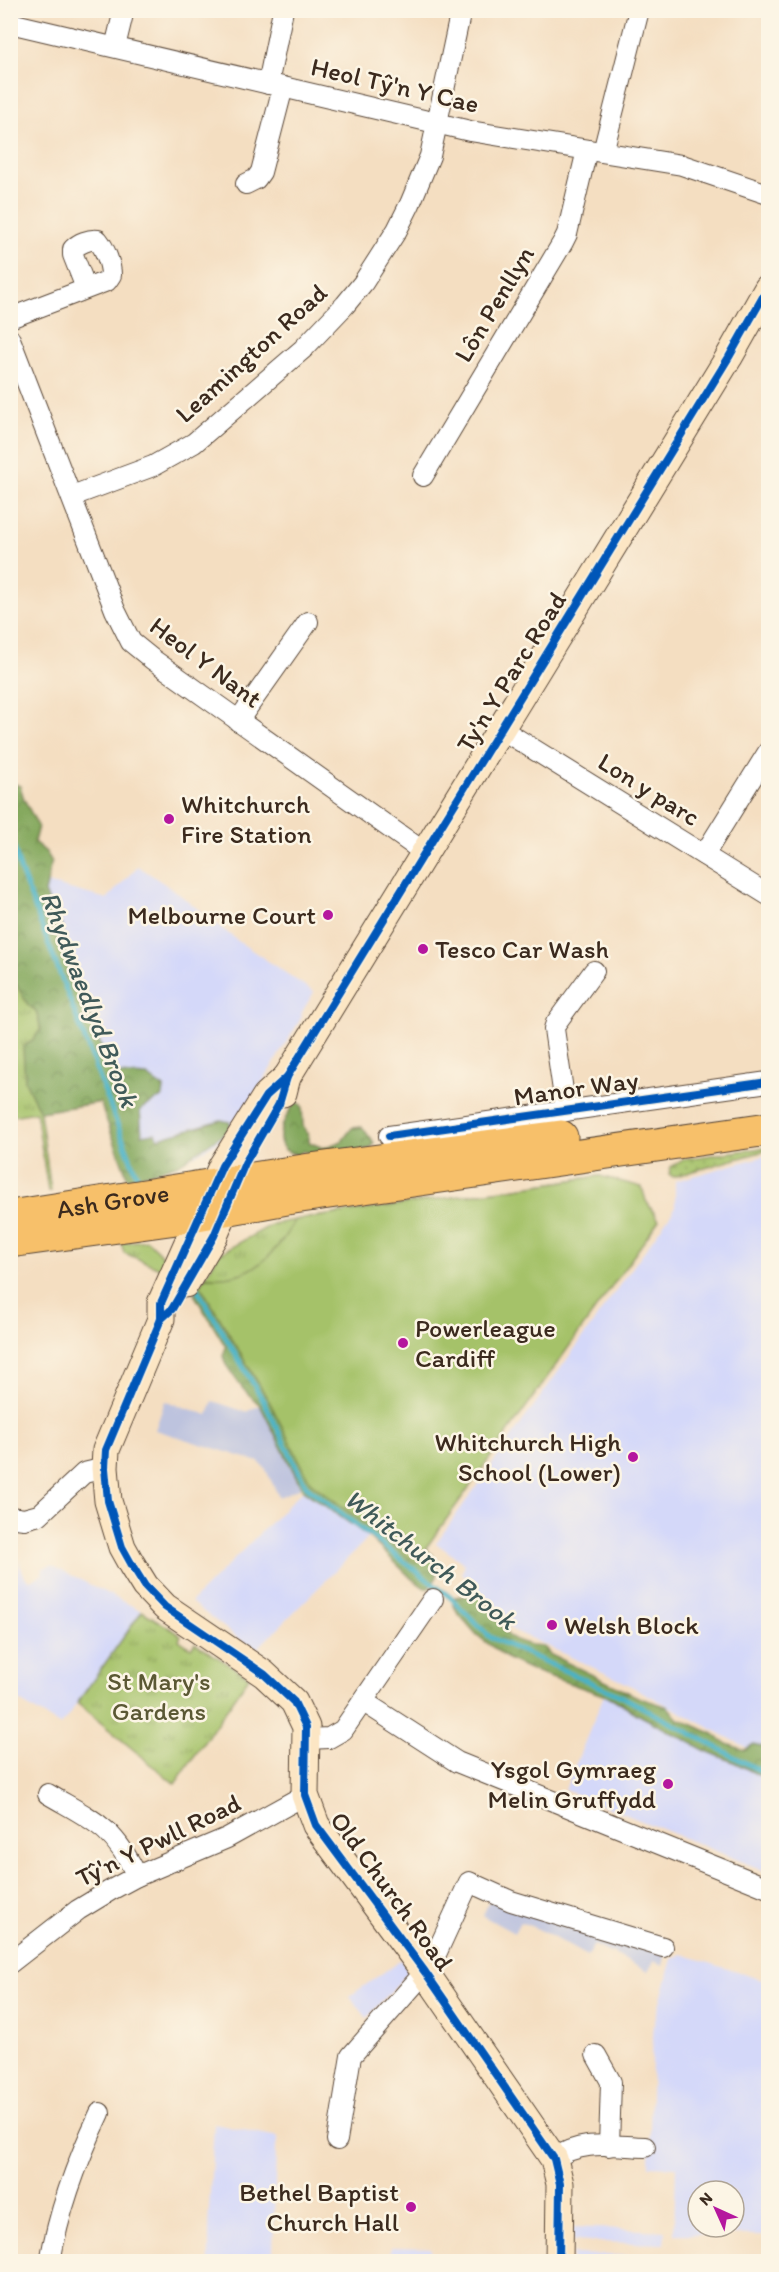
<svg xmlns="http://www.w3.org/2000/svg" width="779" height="2272" viewBox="0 0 779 2272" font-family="Itim,sans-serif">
	<defs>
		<pattern id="grass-tufts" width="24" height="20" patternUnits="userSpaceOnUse" patternTransform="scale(1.5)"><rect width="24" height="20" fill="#a5c269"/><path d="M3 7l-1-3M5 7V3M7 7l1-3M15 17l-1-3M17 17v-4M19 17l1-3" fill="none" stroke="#889e56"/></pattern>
		<pattern id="forest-crowns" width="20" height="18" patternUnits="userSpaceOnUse" patternTransform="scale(1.5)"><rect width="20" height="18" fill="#84a85d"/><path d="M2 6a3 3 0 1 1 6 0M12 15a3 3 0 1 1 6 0" fill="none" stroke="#6d894c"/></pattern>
		<pattern id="garden-dots" width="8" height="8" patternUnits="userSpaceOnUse" patternTransform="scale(1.5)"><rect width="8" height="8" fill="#a5c269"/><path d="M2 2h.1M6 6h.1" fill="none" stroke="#889e56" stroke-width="1.8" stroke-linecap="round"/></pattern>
	</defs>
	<rect width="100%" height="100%" fill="#fcf5e5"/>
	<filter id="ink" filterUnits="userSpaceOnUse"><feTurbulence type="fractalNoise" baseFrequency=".0167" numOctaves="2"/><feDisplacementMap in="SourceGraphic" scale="12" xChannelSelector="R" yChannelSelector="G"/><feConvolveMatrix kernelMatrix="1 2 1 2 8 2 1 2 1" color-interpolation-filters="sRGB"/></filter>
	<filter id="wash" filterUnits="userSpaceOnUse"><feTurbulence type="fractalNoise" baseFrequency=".008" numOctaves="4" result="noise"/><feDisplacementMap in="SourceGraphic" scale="24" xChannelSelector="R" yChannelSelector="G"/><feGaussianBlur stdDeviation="1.35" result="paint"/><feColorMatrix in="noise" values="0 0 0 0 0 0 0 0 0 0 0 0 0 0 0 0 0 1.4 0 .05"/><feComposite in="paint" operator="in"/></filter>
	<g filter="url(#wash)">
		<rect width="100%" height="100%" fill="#f4dec1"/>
		<g fill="#d4d8f9" fill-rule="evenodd">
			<path d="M138,866L175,891L238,941L314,992L302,1012L300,1020L237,1124L227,1137L179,1164L146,1174L59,959L32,879L107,899Z"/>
			<path d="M768,1155V1759L624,1682L511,1629L462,1573L465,1564L436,1543L675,1208V1181Z"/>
			<path d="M303,1490L369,1537L255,1651L191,1602Z"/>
			<path d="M21,1558L20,1565L25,1577L30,1580L42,1575L43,1568L51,1565L142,1611L61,1726L11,1696V1584L15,1577Z"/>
			<path d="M605,1693L768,1778V1872L565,1790Z"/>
			<path d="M682,1954L768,1982V2235L674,2234L676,2167L649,2166L653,2027L672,1959ZM698,2191H734V2227H698Z"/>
			<path d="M401,1960L409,1971L367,2018L350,1996Z"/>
			<path d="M214,2124L278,2137L276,2147L273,2252L319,2254V2261H209V2227L208,2226Z"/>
			<path d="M573,2227L665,2231L664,2244L573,2241Z"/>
			<path d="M391,2247L431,2248V2261H390Z"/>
			<path d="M572,2254L664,2257V2261L572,2262Z"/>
		</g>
		<g fill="#bdc3de">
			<path d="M165,1401L208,1415L213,1401L246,1412L260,1405L301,1487L279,1497L265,1468L259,1462L155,1430Z"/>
			<path d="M490,1899L666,1953L663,1966L654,1961L648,1972L614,1954V1952L610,1953L594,1945L587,1956L538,1929L520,1922L514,1933L483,1916Z"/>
		</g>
		<g fill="url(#grass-tufts)" stroke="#707644" stroke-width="1.5">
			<path d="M10,805L59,959L116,1100L40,1112L51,1191H48L36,1112L11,1116Z"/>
			<path d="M295,1220C274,1258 250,1281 205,1277L219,1254L273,1224Z"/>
			<path d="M147,1240L166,1260L162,1269L124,1253L121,1243Z"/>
			<path d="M142,1611L181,1635L179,1640L191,1648L195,1643L249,1677L175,1784L77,1703Z"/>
		</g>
		<g fill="url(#forest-crowns)" stroke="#60693e" stroke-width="1.5">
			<path d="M10,782L20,786L24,799L38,826L34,842L46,852L52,862C47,872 49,881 45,892L54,915L62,925C61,941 72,959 67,972C74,983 83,991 88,1004C97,1028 99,1055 117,1074L147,1076L164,1088L163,1096L140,1110L142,1135L155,1133L159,1138L221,1120L230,1122L231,1129L179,1164L128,1179L100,1102L40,1112L25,1081L23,1047L33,1040L41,1029L36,1011L28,1005L11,975Z"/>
			<path d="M296,1101L302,1106L303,1126L309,1137V1142L323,1148L342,1141L352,1128L362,1127L374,1143L371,1148L346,1154L341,1149L310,1153L303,1151L298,1155C265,1149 285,1117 296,1101Z"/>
			<path d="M600,1176L420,1545L433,1555L437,1577L429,1588H425L412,1579L369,1537L303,1490L260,1405L243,1389L226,1365L223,1356L226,1347L194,1294L205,1277C250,1281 274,1258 295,1220Z"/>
			<path d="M463,1596C467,1596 473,1595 477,1596C493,1600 498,1627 509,1636C513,1639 526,1644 531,1645C540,1646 544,1644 549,1654L640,1698L668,1707L677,1718L713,1734L727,1744L744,1750L754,1744L765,1747L768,1750V1780L736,1763L706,1751L639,1715L612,1698L531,1670L508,1659L477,1635L457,1612L453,1603L455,1597Z"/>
		</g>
		<path fill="url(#garden-dots)" stroke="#707644" stroke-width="1.5" d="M768,1147V1150L673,1177L669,1174L671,1167L684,1159Z"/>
		<path fill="#a5c269" stroke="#707644" stroke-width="1.5" d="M600,1176L642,1187L646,1201L659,1220L416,1562L311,1483L269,1401L200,1285L205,1277C250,1281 274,1258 295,1220Z"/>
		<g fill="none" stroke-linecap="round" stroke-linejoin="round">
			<g stroke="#48b2c6" stroke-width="5">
				<path d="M10,834L20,869L137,1176"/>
				<path d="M197,1289L264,1402L306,1486L450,1597L490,1637L623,1697L768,1775"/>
			</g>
		</g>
	</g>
	<g filter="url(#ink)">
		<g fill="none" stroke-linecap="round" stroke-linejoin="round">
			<g stroke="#574536" stroke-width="22">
				<g id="street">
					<path d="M10,23L470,131L682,165L768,194"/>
					<path d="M115,47L124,10"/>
					<path d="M268,84L283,10"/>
					<path d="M603,152L639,10"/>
					<path d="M246,184L256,179L261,172L283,87"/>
					<path d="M10,318L107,281L111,275C111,264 105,249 98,240C89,239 79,243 73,249V255L86,288"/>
					<path d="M10,339L115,610L131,642L152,659L425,853"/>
					<path d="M423,476L563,242L567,234L587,150"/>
					<path d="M72,496L153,466L194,443L303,349L345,305L363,283L397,230L410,204L430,156L461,10"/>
					<path d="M238,721L308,622"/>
					<path d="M501,729L768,895"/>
					<path d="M704,855L768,752"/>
					<path d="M566,1111L554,1029L556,1023L594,971"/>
					<path d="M389,1136L768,1082"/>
					<path d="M10,1517L24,1519L39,1515L84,1473L105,1468"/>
					<path d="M364,1702L457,1762L768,1888"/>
					<path d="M307,1739L329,1738L343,1730L433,1599"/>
					<path d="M48,1794C94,1821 113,1826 137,1876"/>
					<path d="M10,1963L78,1910L111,1890L137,1876L227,1838L305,1795"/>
					<path d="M596,2055L611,2082L609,2146"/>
					<path d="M337,2140L351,2056L431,1965L469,1882L511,1901L663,1947"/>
					<path d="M554,2159C582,2139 612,2146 645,2147"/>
					<path d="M50,2262C59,2209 77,2161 100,2113"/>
				</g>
			</g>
			<g stroke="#574536" stroke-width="29">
				<g id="secondary">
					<path d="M287,1077L266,1096L222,1166L161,1303V1319L106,1450L105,1468L108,1501L122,1547L132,1565L145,1586L165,1607L264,1674L294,1702L306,1727L305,1795L316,1825L425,1972L554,2159L560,2184L559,2262"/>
					<path d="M283,1093L287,1077L729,357L768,288"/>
					<path d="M185,1284L214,1236L232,1194"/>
				</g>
			</g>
			<g stroke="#574536" stroke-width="35">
				<g id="highway">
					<path id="s1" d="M10,1217L310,1170L561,1137"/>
					<path d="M10,1241L169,1219L287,1198L768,1129"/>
				</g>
			</g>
			<use href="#street" stroke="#fff" stroke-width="20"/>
			<use href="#secondary" stroke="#fce6c4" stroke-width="27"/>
			<use href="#highway" stroke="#f7c06b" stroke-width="33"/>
			<g stroke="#fcf5e5" stroke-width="11">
				<g id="cycleway">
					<path d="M287,1077L266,1096L222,1166L161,1303V1319L106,1450L105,1468L108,1501L122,1547L132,1565L145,1586L165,1607L264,1674L294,1702L306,1727L305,1795L316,1825L425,1972L554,2159L560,2184L559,2262"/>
					<path d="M389,1136L768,1082"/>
					<path d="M161,1319L172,1309L214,1236L245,1163L279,1104L287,1077L729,357L768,288"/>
				</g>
			</g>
			<use href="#cycleway" stroke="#0057b8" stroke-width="8"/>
		</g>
	</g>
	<g fill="#b5179e" stroke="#fcf5e5" stroke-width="2">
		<circle cx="169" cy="819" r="6"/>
		<circle cx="328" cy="915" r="6"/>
		<circle cx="423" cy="949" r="6"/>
		<circle cx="403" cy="1343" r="6"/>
		<circle cx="633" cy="1457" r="6"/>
		<circle cx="552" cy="1625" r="6"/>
		<circle cx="668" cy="1784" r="6"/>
		<circle cx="411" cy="2207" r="6"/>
	</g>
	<g text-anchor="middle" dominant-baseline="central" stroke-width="5" stroke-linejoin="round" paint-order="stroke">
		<g font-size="26" fill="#3b2a1e" stroke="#fcf5e5">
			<text transform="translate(395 85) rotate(13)">Heol Tŷ'n Y Cae</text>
			<text transform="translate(494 304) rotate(-59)">Lôn Penllyn</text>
			<text transform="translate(251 353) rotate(-42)">Leamington Road</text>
			<text transform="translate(206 662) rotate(37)">Heol Y Nant</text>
			<text transform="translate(511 672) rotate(-58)">Ty'n Y Parc Road</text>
			<text transform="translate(649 789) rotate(32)">Lon y parc</text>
			<text transform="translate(576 1088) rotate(-8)">Manor Way</text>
			<text stroke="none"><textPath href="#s1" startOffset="104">Ash Grove</textPath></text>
			<text transform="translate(158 1840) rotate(-26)">Tŷ'n Y Pwll Road</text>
			<text transform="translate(392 1891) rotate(54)">Old Church Road</text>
		</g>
		<g font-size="26" fill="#3b2a1e" stroke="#fcf5e5" text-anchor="start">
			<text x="181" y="804">Whitchurch<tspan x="181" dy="30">Fire Station</tspan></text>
			<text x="316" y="915" text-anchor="end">Melbourne Court</text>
			<text x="435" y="949">Tesco Car Wash</text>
			<text x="415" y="1328">Powerleague<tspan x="415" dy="30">Cardiff</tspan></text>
			<text x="621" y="1442" text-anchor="end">Whitchurch High<tspan x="621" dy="30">School (Lower)</tspan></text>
			<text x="564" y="1625">Welsh Block</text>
			<text x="656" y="1769" text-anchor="end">Ysgol Gymraeg<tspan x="656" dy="30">Melin Gruffydd</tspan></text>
			<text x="399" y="2192" text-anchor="end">Bethel Baptist<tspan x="399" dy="30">Church Hall</tspan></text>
		</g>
		<g font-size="26" fill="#5b5834" stroke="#fcf5e5">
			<text x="159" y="1681">St Mary's<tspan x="159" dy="30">Gardens</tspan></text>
		</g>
		<g font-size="27" font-style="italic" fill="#405a59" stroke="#fcf5e5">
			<text transform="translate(90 999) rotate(69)">Rhydwaedlyd Brook</text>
			<text transform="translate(431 1559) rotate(38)">Whitchurch Brook</text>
		</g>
	</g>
	<rect width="779" height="2272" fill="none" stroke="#fcf5e5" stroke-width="36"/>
	<g transform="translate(716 2209) rotate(315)"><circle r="28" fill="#fcf5e5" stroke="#afa495" stroke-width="1.5"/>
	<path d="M0-4.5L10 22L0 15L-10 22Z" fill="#b5179e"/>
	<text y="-9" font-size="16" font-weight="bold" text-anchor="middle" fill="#3b2a1e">N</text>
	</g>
</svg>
